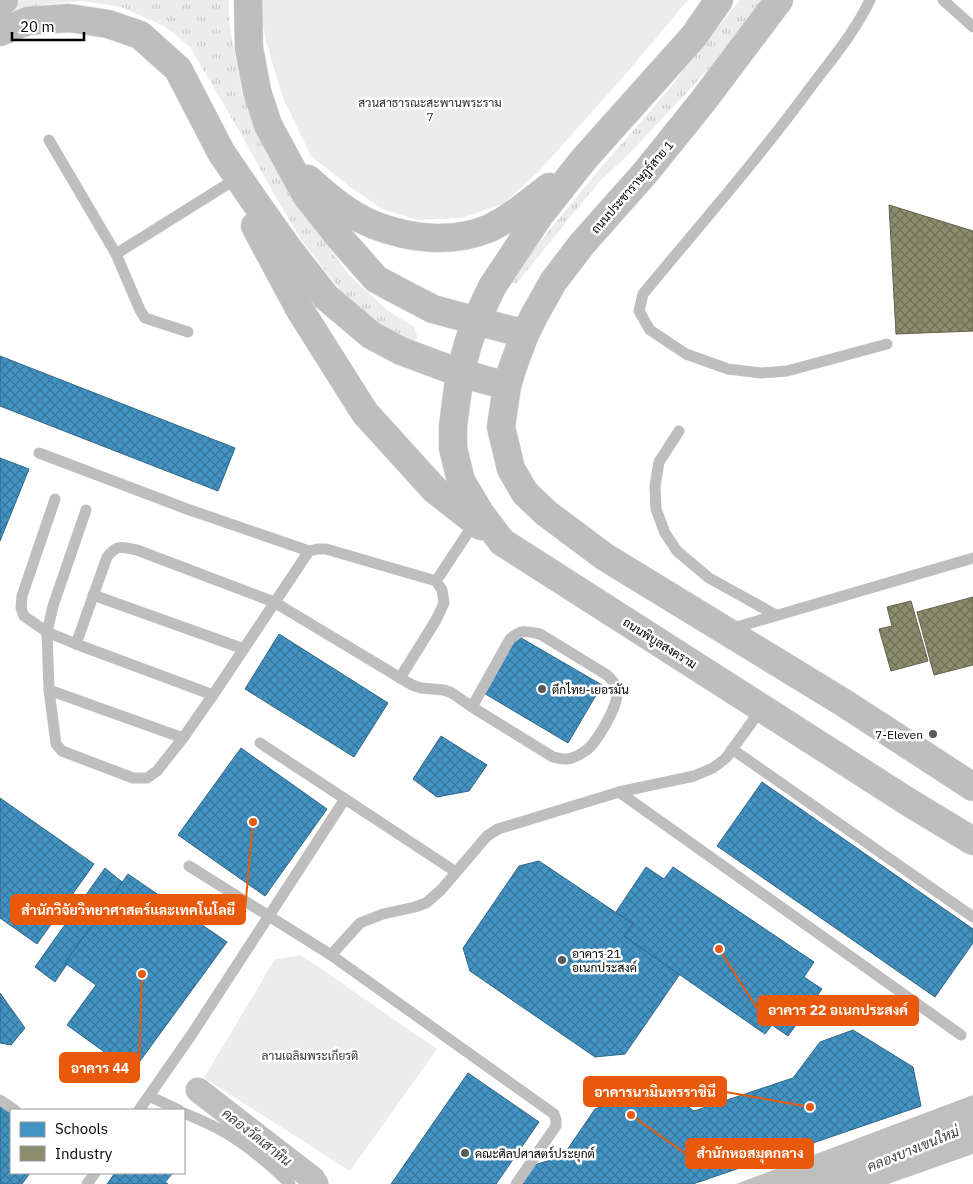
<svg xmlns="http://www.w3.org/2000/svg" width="973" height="1184" viewBox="0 0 973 1184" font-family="'IBM Plex Sans',Sarabun,sans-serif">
	<defs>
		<pattern id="grass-tufts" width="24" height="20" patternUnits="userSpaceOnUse" patternTransform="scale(1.25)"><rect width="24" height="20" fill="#ececec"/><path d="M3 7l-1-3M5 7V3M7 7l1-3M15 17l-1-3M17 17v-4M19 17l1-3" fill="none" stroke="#c9c9c9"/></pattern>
		<pattern id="schools-cross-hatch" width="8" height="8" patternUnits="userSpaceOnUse" patternTransform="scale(1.25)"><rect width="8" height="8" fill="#4393c3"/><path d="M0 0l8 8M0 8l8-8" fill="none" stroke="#36769c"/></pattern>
		<pattern id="industry-cross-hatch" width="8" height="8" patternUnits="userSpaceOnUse" patternTransform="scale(1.25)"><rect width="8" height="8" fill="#8c8c6e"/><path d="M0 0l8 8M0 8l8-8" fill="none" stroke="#707058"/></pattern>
	</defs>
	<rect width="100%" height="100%" fill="#fff"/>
	<g fill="url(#grass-tufts)">
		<path d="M21,0H229V21L242,94L295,200L348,274L387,310L414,327L418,338L413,341L398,338L358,309L341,291L302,241L270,187L241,134L190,47L164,26L121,7L81,1L43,5L0,21V13Z"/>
		<path d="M740,0H764L716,61L629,154L599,182L517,283H513L512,276L598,171L664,95Z"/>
	</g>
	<g fill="#ececec">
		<path d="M259,0H688L625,75L541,169L503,204L462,218L418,220L384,210L350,187L311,156L283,98L267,45L259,5Z"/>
		<path d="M301,955L437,1049L350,1171L204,1078L275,959Z"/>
	</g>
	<path fill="#bfbfbf" d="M973,1095V1154L888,1184H736Z"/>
	<g fill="url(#schools-cross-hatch)" stroke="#2f6788">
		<path d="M0,356L235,448L218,491L0,406Z"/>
		<path d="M0,458L29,469L0,541Z"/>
		<path d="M279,634L388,703L354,757L245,689Z"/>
		<path d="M516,635L602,685L568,743L482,692Z"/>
		<path d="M441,736L487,765L469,791L437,797L413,779Z"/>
		<path d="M241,748L327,809L265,896L178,835Z"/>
		<path d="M762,782L973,929V943L935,997L717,846Z"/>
		<path d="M0,798L94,864L37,944L0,918Z"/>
		<path d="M539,861L633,924L624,936L680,974L625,1054L595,1057L470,971L463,948L519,866Z"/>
		<path d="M646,867L664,879L673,867L814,962L804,977L822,989L788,1036L772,1025L765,1034L624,936L633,924L616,912Z"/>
		<path d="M105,868L122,882L55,982L35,967Z"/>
		<path d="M128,874L227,942L132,1072L67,1025L96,985L65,963Z"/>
		<path d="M0,993L25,1028L11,1045L0,1043Z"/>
		<path d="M853,1030L913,1067L921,1106L693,1184H519L528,1167L563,1156L595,1109L659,1085L694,1111L793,1078L820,1042Z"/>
		<path d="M468,1073L539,1122L496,1184H391Z"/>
		<path d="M0,1105L11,1113V1173H30L22,1184H0Z"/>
		<path d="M115,1173H173L165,1182L168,1184H107Z"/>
	</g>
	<g fill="url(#industry-cross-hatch)" stroke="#62624d">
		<path d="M889,205L973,231V331L896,334Z"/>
		<path d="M973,597V665L934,675L917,612Z"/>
		<path d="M911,601L928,661L891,671L879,629L892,626L887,607Z"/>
	</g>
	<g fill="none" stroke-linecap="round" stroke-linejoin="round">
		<path stroke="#bfbfbf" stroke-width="25" d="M198,1090L313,1179L316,1184"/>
		<g stroke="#dbdbdb" stroke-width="29">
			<g id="primary">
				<path d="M248,0L249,48L257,91L268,125L306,195L340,238L376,279L404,294L433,309L525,334"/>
				<path d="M719,0L694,36L584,159L539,216L492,287L476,321L468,344L460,373L453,426V448L461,481L480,513L502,542L910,803L973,841"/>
				<path d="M779,0L703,101L645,173L582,244L553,282L534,316L525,334L513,366L507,386L501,427L511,469L525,493L546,513L605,557L844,703L973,787"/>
				<path d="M0,3L4,0"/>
				<path d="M0,32L28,21L69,18L108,24L140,35L178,69L221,152L253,199L290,251L326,297L371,335L401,351L460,373L507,386"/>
				<path d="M308,179C328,197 349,215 374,225C410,239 453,244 490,228C494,226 499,223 503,221C519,211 534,199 549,187"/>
				<path d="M255,226L300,310L365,413L435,490L481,526"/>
			</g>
		</g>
		<g stroke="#bebebe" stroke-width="11">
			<path d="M870,0C855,32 831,60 810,88C758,159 699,226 643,294L639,311L650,330L686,354L728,369L761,373L787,371L887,344"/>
			<path d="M943,0L973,27"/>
			<path d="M49,140L116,254L140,310L145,318L188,332"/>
			<path d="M116,254L231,182"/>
			<path d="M679,431L659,462L655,486L656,509L665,533L677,551L709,578L776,615"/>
			<path d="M39,453L187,509L309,551"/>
			<path d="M55,499L22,596L21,608L24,616L47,632L76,644L213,695"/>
			<path d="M86,510L53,606L47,632L49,690L56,744L62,751L133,778H147L157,771L183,738L213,695L309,551L318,549H326L436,581L442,590L444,603L436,620L400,678"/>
			<path d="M436,581L475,522"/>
			<path d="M93,595L244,649"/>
			<path d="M730,629L973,558"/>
			<path d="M76,644L107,557C117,544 122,547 137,550L274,602L412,685L421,688L444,690L452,693L472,707L553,757C560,759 566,760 572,758C578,756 586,751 589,748C599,738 616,709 617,695C618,686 613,681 607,675L540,634C526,631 522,629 510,639L472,707"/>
			<path d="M49,690L183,738"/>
			<path d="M260,743L456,872"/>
			<path d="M732,749L973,917"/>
			<path d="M619,792L961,1035"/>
			<path d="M189,866L331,955L554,1114L556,1120V1126L516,1184"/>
			<path d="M331,955L360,923L383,914L415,907L426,903L441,890L487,836L498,829L619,792L694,776L713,768L726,758L762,708"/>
			<path d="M149,1096L179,1110"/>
			<path d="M0,1100L15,1110"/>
			<path d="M139,1110L192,1034L345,799"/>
			<path d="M184,1113C198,1119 213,1125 226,1133C250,1147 270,1165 290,1184"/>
			<path d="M87,1184L95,1173"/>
		</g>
		<use href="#primary" stroke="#bebebe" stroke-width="28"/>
	</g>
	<g fill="#595959" stroke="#fff" stroke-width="2">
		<circle cx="542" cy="689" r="5"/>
		<circle cx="933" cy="734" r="5"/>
		<circle cx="562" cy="960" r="5"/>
		<circle cx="465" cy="1153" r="5"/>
	</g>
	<g text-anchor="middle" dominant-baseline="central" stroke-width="5" stroke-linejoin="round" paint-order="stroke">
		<g font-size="12" fill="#333" stroke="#fff">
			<text x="430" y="102">สวนสาธารณะสะพานพระราม<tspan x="430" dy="14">7</tspan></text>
			<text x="310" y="1055">ลานเฉลิมพระเกียรติ</text>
		</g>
		<g font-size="12" fill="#000" stroke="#fff">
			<text transform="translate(632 187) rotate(-49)">ถนนประชาราษฎร์สาย 1</text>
			<text transform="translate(660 643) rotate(32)">ถนนพิบูลสงคราม</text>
		</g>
		<g font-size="12" fill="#000" stroke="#fff" text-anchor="start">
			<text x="552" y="689">ตึกไทย-เยอรมัน</text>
			<text x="923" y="734" text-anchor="end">7-Eleven</text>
			<text x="572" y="953">อาคาร 21<tspan x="572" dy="14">อเนกประสงค์</tspan></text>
			<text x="475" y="1153">คณะศิลปศาสตร์ประยุกต์</text>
		</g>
		<g font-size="14" font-style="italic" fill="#444" stroke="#fff">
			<text transform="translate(257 1137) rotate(38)">คลองวัดเสาหิน</text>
			<text transform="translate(913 1149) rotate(-22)">คลองบางเขนใหม่</text>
		</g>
	</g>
	<path fill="none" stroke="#e8590c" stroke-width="2" d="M253 822L245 910M719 949L758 1010M142 974L139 1068M810 1107L726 1092M631 1115L686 1154"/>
	<g fill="#e8590c" stroke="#fff" stroke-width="2">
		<circle cx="253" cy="822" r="5"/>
		<circle cx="719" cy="949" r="5"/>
		<circle cx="142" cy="974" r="5"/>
		<circle cx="810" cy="1107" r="5"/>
		<circle cx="631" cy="1115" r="5"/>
	</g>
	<g fill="#e8590c" stroke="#e8590c" stroke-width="2">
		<rect x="11" y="895" width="234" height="29" rx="5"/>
		<rect x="758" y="996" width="160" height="29" rx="5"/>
		<rect x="60" y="1053" width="79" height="29" rx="5"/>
		<rect x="584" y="1077" width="142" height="29" rx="5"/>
		<rect x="686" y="1139" width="127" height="29" rx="5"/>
	</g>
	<g font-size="14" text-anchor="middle" font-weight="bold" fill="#fff">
		<text x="128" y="915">สำนักวิจัยวิทยาศาสตร์และเทคโนโลยี</text>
		<text x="838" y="1015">อาคาร 22 อเนกประสงค์</text>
		<text x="100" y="1073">อาคาร 44</text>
		<text x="655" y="1097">อาคารนวมินทรราชินี</text>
		<text x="750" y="1158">สำนักหอสมุดกลาง</text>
	</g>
	<rect x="10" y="1109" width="175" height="65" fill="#ffffff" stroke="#999999"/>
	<rect x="20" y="1122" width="25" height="15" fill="#4393c3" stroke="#999999"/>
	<text x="55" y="1134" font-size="15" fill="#000000">Schools</text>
	<rect x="20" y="1146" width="25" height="15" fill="#8c8c6e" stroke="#999999"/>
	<text x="55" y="1159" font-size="15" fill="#000000">Industry</text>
	<path d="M12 32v8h72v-8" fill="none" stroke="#000000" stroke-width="2.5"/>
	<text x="20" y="32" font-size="15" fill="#000000" stroke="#ffffff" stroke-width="4" paint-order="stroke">20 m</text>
</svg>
